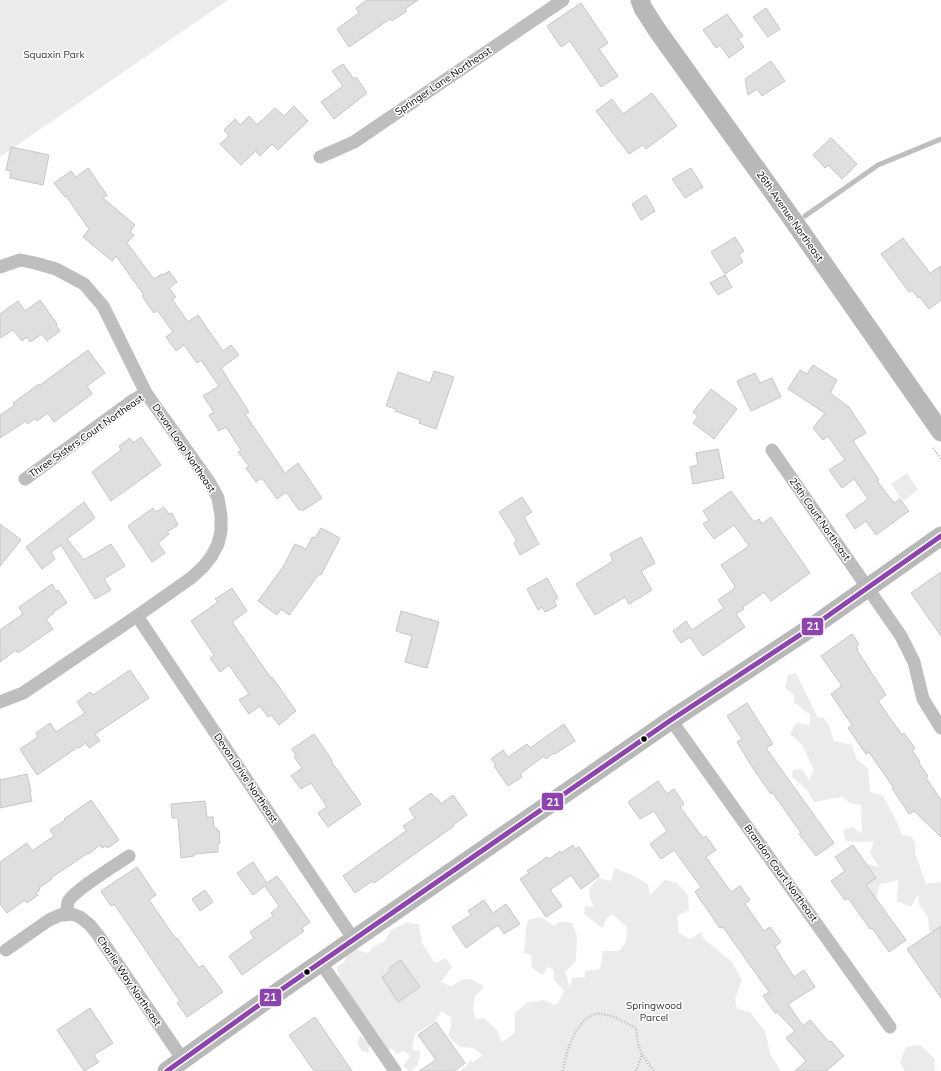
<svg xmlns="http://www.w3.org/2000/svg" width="941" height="1071" viewBox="0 0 941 1071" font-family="Mulish,sans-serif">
	<rect width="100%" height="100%" fill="#fff"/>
	<g fill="#ebebeb">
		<path d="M0,0H228L0,157Z"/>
		<path d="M907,473L918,490L903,501L891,484Z"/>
		<path d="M796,673L818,718L823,717L829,726L834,741L852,745L857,760L868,768L870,792L883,796C890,809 897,821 902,835L910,836L915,842V853L926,884L939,882L941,883V933L929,930L928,917L919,905L918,894L911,907L897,901L898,880L880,884L875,901L859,877L868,864L879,867L870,853L874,841L862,842L846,841L843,830L852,827L862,833L861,805L850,803L842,797L814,802L807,790L792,777L793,770L802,769L809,780L814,770L802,745L790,734L796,723L810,725V715L794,702V695L785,688L788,675Z"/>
		<path d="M615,868L632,875L648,884L650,895L665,880L677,883L688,895L689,910L677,916L679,933L690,939L701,932L704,939L732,962L742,980L735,999L737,1009L750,1012L765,1031L771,1056L781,1071H460L466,1066L470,1060L473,1062L483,1055L473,1048L460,1047L448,1036L451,1027V1018L442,1011L434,1022L415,1034L412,1050L421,1051L418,1064L411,1071H409L403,1066L410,1056L403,1051L397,1054L391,1048L388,1052L381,1044L369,1046L368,1053L362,1051L357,1042L360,1036L370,1041L380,1039L378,1034L371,1027L341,985L337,967L345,961L346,954L354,948L360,951L368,953L373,947L385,941L391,930L407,922L419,925L422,943L435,963L446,958L452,967L441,982L451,986C467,977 469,976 484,987L475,996L473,1009L476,1019L484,1018L497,1030L502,1042L515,1033V1013L528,1002L544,1000L555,1005L558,1003L564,991L554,980V970L548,967L543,975L532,968L531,955L524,953L526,929L528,920L541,917L554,926L560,922L572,923L577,936L576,961L565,972L570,988L572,978L585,977V971L600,969L603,951H619L626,942L627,927L612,914L607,918L602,928L584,914L585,906L595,907L590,900L589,889L598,878L611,881Z"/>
		<path d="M920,1045L935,1059L934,1070L938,1071H905L900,1062L906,1047Z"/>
	</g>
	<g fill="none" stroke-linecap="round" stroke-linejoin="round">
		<path stroke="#bebebe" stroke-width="5" d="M805,216L878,165L941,139"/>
	</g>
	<g fill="#dfdfdf" stroke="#c6c6c6">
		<path d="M367,0H418L405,9L407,11L392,21L390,19L349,47L337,29L359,13L356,8Z"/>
		<path d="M581,3L608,43L599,49L618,76L601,87L570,41L561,47L547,26Z"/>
		<path d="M766,8L780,29L768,37L753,17Z"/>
		<path d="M727,14L743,36L738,39L744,47L729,58L720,45L716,48L703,30Z"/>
		<path d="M771,61L785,81L762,96L757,89L748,95L745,79Z"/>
		<path d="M343,64L354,79L356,77L367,93L334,119L321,102L343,86L332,71Z"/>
		<path d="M652,93L677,126L646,149L643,145L629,154L596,111L612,99L623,114Z"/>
		<path d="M294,106L308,121L278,150L272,144L260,156L256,151L241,165L220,144L229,136L224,130L235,119L240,125L249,116L257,125L275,108L284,116Z"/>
		<path d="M831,138L857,164L842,179L828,165L825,168L813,155Z"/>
		<path d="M11,147L49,155L43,185L10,178L11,171L6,170Z"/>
		<path d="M88,168L107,195L103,198L135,225L130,232L134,235L127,243L154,279L162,274L163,275L169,271L177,282L169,288L176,297L172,299L188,322L198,315L223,351L231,345L239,355L221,368L249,412L245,414L285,473L298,463L322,498L304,510H299L286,492L277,499L262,478L256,482L246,468L249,466L238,452L241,450L226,427L219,431L209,415L214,412L203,396L219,386L201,360L197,363L184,345L176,351L166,337L173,332L157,310L154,313L142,296L144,295L116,256L112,261L83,237L89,229L66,196L65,197L54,183L71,171L76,177Z"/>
		<path d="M691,168L703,187L685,198L672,179Z"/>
		<path d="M646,195L655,211L641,220L632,204Z"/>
		<path d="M735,237L744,251L739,255L743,262L725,274L711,252Z"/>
		<path d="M903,238L930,273L941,266V300L929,309L920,297L918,298L912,290L909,292L881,254Z"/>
		<path d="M725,275L732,287L718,295L710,283Z"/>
		<path d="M40,300L57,324L56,325L60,331L47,341L42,334L30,342L27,337L22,341L13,330L0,338V314L18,301L25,311Z"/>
		<path d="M88,350L105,373L87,386L92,394L54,422L48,413L37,421L35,418L28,424L26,421L0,438V415L15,405L13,403L39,384L40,385Z"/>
		<path d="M813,365L837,380L830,393L849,407L866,433L853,441L879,480L877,481L894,503L900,499L909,511L876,535L866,521L855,529L846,515L868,499L854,479L842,488L829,470L845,460L828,436L823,440L813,428L825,413L788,389L800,370L807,374Z"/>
		<path d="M434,371L454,377L436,429L419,423L420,420L395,411L396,409L386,406L398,372L430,383Z"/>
		<path d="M755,373L760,383L772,378L781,397L751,411L737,381Z"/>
		<path d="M711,389L737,409L714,439L693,423L698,416L693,412Z"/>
		<path d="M141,437L161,465L111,501L92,472L121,450L119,446L130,438L133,443Z"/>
		<path d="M718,449L724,478L693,484L690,467L698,465L696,453Z"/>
		<path d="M731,491L754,522L759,519L762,524L771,517L810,573L771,601L764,592L743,607L744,609L736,614L745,627L703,656L690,637L681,643L673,631L686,621L692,630L724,608L718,600L735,588L734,587L735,586L721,565L749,546L734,525L714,539L703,524L709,520L703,511Z"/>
		<path d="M522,497L532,512L524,517L539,544L520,555L514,543L517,541L499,512Z"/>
		<path d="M84,502L95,518L67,539L84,560L111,544L125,566L104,579L111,590L95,599L61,545L51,552L55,559L42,569L26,547Z"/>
		<path d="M164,507L169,514L172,513L178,525L167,532L169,534L158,543L165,553L152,562L128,526L153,508L156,512Z"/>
		<path d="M0,524L21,540L0,566Z"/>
		<path d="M321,528L340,538L321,575L319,574L289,615L281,609L277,615L258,601L283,567L295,544L306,549L312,537L315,538Z"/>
		<path d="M641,537L655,563L641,571L652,590L629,604L625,597L595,615L576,584L613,561L610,554Z"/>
		<path d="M941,572V636L911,593Z"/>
		<path d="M547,578L558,598L554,601L557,606L545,612L542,607L538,610L527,589Z"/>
		<path d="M52,584L56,591L58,590L67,603L53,612L54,613L46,619L53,629L18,653L16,650L0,662V630L23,614L19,607Z"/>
		<path d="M232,588L247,611L232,622L271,678L272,677L296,711L289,716V717L279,725L271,715L268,717L260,706L249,714L239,700L249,694L229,665L220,672L210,658L214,655L191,621L218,602L215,599Z"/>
		<path d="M401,611L439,622L427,668L405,662L412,636L396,631Z"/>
		<path d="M852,634L859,644L856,646L858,649L857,650L886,695L878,701L902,735L904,733L915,748L912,750L920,762L919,763L928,776L926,778L941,800V837L914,811L909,814L892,788L893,787L869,752L866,754L848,728L852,725L831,694L842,686L821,656Z"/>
		<path d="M130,670L149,698L95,734L100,741L89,748L86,743L79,748L78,747L37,775L20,749L38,737L36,733L50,723L56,732L85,713L77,702L90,692L93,695Z"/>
		<path d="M747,703L773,744L766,748L834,843L816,856L799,834L801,833L772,792L771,794L754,770L737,742L742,739L727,716Z"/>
		<path d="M564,724L575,741L555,754L554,753L546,759L544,756L520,774L522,777L508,786L494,766L496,765L491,759L503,750L508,757L527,744L530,748Z"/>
		<path d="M314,734L332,760L331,761L361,804L328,827L318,813L327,807L311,783L301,789L291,776L302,768L294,757L296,756L292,749Z"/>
		<path d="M27,774L31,792L30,793L32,801L0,808V780Z"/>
		<path d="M658,781L667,794L674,789L684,804L680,807L703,838L706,836L716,850L706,857L731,892L740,886L750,900L745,904L764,931L770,927L781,942L775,947L794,977L804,970L815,987L788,1004L803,1026L810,1020L829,1042L831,1041L844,1056L826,1071H795L806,1061L786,1038L795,1031L777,1012L775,1013L763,996L769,992L723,927L720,928L695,892L701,887L674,850L661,859L650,844L667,831L654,811L640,819L628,802Z"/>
		<path d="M431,793L436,799L437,798L441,804L453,795L467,815L453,825L454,826L374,883L372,881L355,893L343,876L406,831L403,826L415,818L409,809Z"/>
		<path d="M91,800L119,840L108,848L106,846L102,848L100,845L89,854L88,853L51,878L52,879L39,888L40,890L36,893L38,895L27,903L25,900L7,913L0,904V862L27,843L32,851L54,836L50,830L65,820L64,819Z"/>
		<path d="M205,801L207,817H213L214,828H217V831L219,830L220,843H218V852L194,854V856L181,858L178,818H172L171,804Z"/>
		<path d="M573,845L575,849L579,847L599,876L581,889L571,875L550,890L562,906L546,917L520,879L529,873L527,871L547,857L549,859L560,851L561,853Z"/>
		<path d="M853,845L876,878L866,885L906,940L889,952L872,928L870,929L848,898L845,900L831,881L845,871L835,857Z"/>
		<path d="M253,862L267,883L277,876L310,922L302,928L304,931L242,975L229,956L254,938L250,932L273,916L271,913L279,906L265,886L253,895L237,873Z"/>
		<path d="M137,867L156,895L149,900L176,939L177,938L199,968L203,965L223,992L187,1017L177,1003L180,1001L134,933L114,904L111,906L101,891Z"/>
		<path d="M205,890L213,902L200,911L192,899Z"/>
		<path d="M484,900L493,913L506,904L520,924L504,934L498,925L466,948L452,927L471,915L468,911Z"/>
		<path d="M941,926V998L907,949Z"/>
		<path d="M401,960L420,987L398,1002L382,977L391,970L389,968Z"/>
		<path d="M90,1008L113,1043L94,1055L99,1062L84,1071L57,1030Z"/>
		<path d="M315,1017L352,1071H314L289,1035Z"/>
		<path d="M436,1022L465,1063L454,1071H419L436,1060L418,1035Z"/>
	</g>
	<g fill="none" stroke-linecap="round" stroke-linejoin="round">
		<g stroke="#b9b9b9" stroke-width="2.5" stroke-dasharray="1 2" stroke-linecap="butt">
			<path d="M933,448L941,459"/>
			<path d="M563,1071C566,1053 572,1032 586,1019C589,1017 593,1015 597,1013L612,1016L636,1028L638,1044L642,1055L654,1071"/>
			<path d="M636,1071L642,1055"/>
		</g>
		<g stroke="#bebebe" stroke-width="13">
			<path d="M320,157L354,142L563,0"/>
			<path d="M0,267L20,260L35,263L56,269L84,284L103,306L146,393L210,483L218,498L221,516V531L218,544L211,557L203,567L191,578L137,616L23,693L0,702"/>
			<path d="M772,450L901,636L914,662L923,699L941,728"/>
			<path d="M25,479L132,401L146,393"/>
			<path d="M137,616L354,940"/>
			<path d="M671,720L890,1027"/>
			<path d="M66,915C67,911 67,906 68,902C74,890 116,865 129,856"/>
			<path d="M6,950L49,920L60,915L72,914L80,917L90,925L98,935L183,1060"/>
			<path d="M321,963L395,1071"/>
		</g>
		<g stroke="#b8b8b8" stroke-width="19">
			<path d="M640,0L643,8L657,30L788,213L941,432"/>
			<path d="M167,1071L262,1003L671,720L812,627L941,536"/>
		</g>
		<g stroke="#fff" stroke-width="8">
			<path id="bus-1" d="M167,1071L262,1003L671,720L812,627L941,536"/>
		</g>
		<use href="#bus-1" stroke="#8e44ad" stroke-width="5"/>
	</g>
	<g fill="#000" stroke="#fff" stroke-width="1.5">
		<circle cx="644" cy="739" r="3.5"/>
		<circle cx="307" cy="972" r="3.5"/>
	</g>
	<g text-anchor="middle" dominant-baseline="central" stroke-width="3" stroke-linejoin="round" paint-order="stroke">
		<g font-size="10" fill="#323232" stroke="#fff">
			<text x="54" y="54">Squaxin Park</text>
			<text x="654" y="1005">Springwood<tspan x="654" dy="12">Parcel</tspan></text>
		</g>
		<g font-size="10" fill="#000" stroke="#fff">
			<text transform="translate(443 81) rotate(-34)">Springer Lane Northeast</text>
			<text transform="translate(790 216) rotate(55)">26th Avenue Northeast</text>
			<text transform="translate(86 436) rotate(-35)">Three Sisters Court Northeast</text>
			<text transform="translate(184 448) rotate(56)">Devon Loop Northeast</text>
			<text transform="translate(820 519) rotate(55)">25th Court Northeast</text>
			<text transform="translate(246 778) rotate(56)">Devon Drive Northeast</text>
			<text transform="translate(781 873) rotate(54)">Brandon Court Northeast</text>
			<text transform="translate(129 981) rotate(56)">Charlie Way Northeast</text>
		</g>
	</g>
	<g stroke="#fff" stroke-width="1.5">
		<rect x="801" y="617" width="23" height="19" rx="4" fill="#8e44ad"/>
		<rect x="541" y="792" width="23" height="19" rx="4" fill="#8e44ad"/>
		<rect x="259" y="988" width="23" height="19" rx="4" fill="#8e44ad"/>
	</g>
	<g font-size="11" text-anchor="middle" font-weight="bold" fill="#fff">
		<text x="813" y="630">21</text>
		<text x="553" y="806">21</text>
		<text x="270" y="1001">21</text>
	</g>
</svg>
